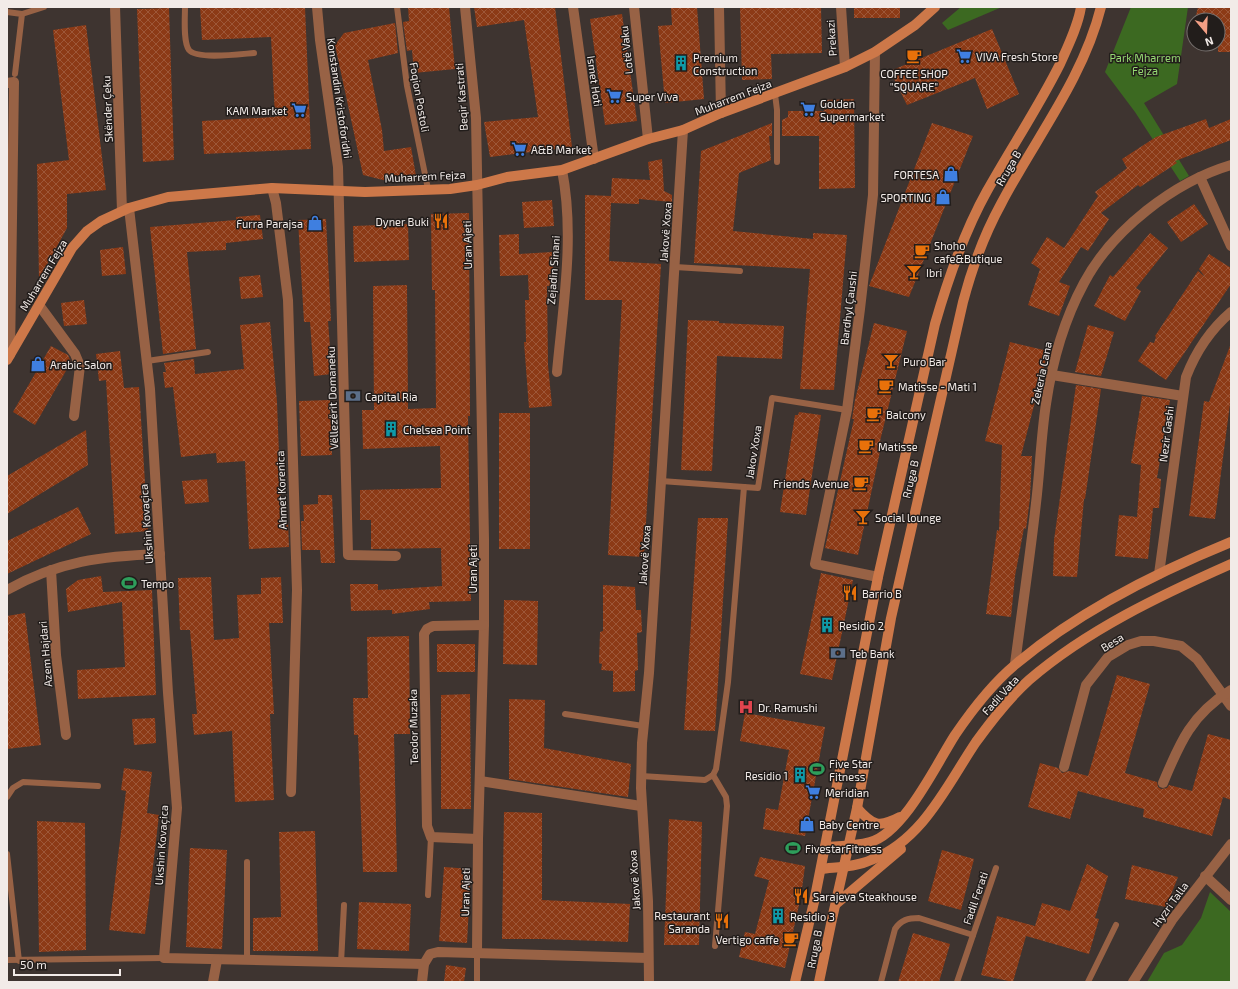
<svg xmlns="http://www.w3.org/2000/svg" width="1238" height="989" viewBox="0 0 1238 989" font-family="'Exo 2',sans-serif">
	<defs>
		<pattern id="building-cross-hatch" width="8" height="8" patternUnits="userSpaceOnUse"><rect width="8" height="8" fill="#8c3a16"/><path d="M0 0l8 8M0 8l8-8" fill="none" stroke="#9d5738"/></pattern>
	</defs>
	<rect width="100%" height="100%" fill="#3e3430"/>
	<g fill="#3c6921">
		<path d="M961,7H1002L948,30L942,23Z"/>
		<path d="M1131,7H1188L1177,84L1144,103L1189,176L1180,181L1135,112L1105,72Z"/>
		<path d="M1210,892L1231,912V982H1147L1164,953L1182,945L1201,918Z"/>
	</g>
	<g fill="url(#building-cross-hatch)">
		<path d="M200,7H305L311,149L204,154L202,121L275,117L271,37L202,40Z"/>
		<path d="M408,7H449L455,69L414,73L412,50L407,51L403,22L409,21Z"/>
		<path d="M474,7H555L572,147L490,157L484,122L538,117L524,20L477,27Z"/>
		<path d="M671,7H697L704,99L665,103L658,26L672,25Z"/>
		<path d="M740,7H821L822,53L771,54L772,79L742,80Z"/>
		<rect x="854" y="7" width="46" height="11"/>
		<path d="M1198,7H1231V52H1218V20H1195Z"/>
		<path d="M169,8L174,160L143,162L137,9Z"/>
		<path d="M622,14L637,121L605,125L590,19Z"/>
		<path d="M395,23L398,53L368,60L382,130L384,151L411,147L416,176L387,181L363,175L335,45L344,33Z"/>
		<path d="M86,25L106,190L67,194V228L39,279L37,164L69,160L53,30Z"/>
		<path d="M992,29L1019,94L987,109L975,78L907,105L890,71Z"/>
		<path d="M854,99L855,188L819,189V136H782V120L788,117V111H824L823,100Z"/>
		<path d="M1206,119L1209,128L1231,119V140L1175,161L1177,163L1140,187L1138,185L1101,213L1109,219L1088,251L1081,247L1059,282L1070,286L1059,316L1028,305L1040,269L1031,263L1047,237L1064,248L1098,196L1095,192L1127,168L1122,159L1156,137Z"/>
		<path d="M772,123V136H769L771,160L739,173L733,231L813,239V233L847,235L834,390L800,389L810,269L694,263L701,151Z"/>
		<path d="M932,123L973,136L909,297L869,286Z"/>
		<path d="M662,159L664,191L672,195V202L639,199V204L611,203L609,261L661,264L644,557L608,555L622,300H585V195L611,196L612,178L650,180L648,162Z"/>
		<path d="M552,200L554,226L524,228L522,202Z"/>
		<path d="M1194,204L1208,224L1181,242L1167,222Z"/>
		<path d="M469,213L470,416H468L471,601L429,602L430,609L392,614V610L351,611L350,584H378V590L442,586L441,548L371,549V520H360V490L441,488L440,446L363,449L362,410H374L373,286L407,285L408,409L436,408L435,290H432L431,214Z"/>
		<path d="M260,215L263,239L226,243V250L187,252L196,349L163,354L150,227L236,220V217Z"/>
		<path d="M326,219L331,321H328L332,374L314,376L310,322H304L298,220Z"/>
		<path d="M408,224L409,260L354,262L353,226Z"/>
		<path d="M1150,233L1168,248L1136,288L1141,291L1125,321L1094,306L1110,275L1113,277Z"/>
		<path d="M519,234V254L552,252L554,286H547L548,365L552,406L529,408L524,342H526L525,300H529L528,275L500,276L499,235Z"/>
		<path d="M123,247L126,274L102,276L100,250Z"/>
		<path d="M1209,254L1231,268V284L1166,380L1138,361L1150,342L1154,343L1156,337L1155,336L1198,271L1205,277L1199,269Z"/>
		<path d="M260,275L263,297L241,299L239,277Z"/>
		<path d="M84,300L87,324L64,326L61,303Z"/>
		<path d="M688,320L719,321V323L784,326L782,359L717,356L712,471L681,470Z"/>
		<path d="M270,322L277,402L281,506H284L285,522L288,521L289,547L249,549L245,461L217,463L216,453L181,457L173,387L165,388L163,372H166L164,363L194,359L195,374L244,369L240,325Z"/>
		<path d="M874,323L907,331L880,441L882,442L858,555L825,548L854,419H852L855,400Z"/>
		<path d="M1088,325L1114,332L1101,376L1075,372Z"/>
		<path d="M1010,342L1048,351L1021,456H1032L1030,498L1026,529L1024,528L1015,576L1011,617L986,614L997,530L999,531L1002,445L985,441Z"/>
		<path d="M51,346L68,355L71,362L35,425L13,412Z"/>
		<path d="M1230,346L1231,396L1215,519L1189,516L1204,401L1209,402Z"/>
		<path d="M120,351L124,388L139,387L148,531L115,534L106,380L99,381L96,354Z"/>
		<path d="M1076,385L1101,389L1085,499H1084L1077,577L1053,576L1054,540Z"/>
		<path d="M1142,396L1170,400L1157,478L1161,479L1159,508H1153L1148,559L1115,556L1119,515L1137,517L1141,465L1131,463Z"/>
		<path d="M330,400L332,455L301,456L299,401Z"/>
		<path d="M799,412L821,415L806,515L780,512L795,415H798Z"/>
		<rect x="499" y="413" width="31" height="136"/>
		<path d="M86,430L88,465L7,514V476Z"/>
		<path d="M207,479L209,502L185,504L182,481Z"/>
		<path d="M318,495H332L335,563H321L320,550H302L301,521H304L303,505L318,504Z"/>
		<path d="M78,507L91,534L7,574V541Z"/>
		<path d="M698,518H728L715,731L684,730Z"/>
		<path d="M821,573L853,580L832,680L800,674Z"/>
		<path d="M101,576L103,592L152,590L156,695L78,699L77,670L125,667L122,602L68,612L66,589L78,580Z"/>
		<path d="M211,577L214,640L239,638L237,595L261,594V578L281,577L283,623H269L274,714H270L274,800L235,802L232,731L194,735L192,714H197L190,630H180L178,578Z"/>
		<path d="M603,585L635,587L636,610H641L642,632L637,633L638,670L635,671V691L613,692V671L601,670L602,664L599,663L600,632L603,631Z"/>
		<path d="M504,600L538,601L537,665L503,664Z"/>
		<path d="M25,613L41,745L7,749V616Z"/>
		<path d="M409,636L410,734H394L397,872H363L358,735H354L353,698H368L367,637Z"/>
		<rect x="437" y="644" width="38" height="28"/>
		<path d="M1117,675L1150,684L1125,773L1157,782L1158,787L1161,789L1167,788L1169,785L1192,791L1208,734L1231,740V800L1223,797L1212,836L1143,817L1144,809L1078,791L1070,819L1028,807L1040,763L1058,768L1062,773L1069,771L1088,776Z"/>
		<path d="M470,694L471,809H441V695Z"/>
		<path d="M509,699L545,700L544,748L631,764L628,797L509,779Z"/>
		<path d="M745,713L825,727L805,836L763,829L766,808L778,810L789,750L740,741Z"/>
		<path d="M155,718L156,743L134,745L132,719Z"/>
		<path d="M124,768L152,772L147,813L159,815L145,934L109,930L126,791L121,790Z"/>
		<path d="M504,812L542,813V900L630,904L628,942L541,939H502Z"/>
		<path d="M669,819L702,822L699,945H664Z"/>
		<path d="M37,821L85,823L86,950L39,952Z"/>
		<path d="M315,831L318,951H253V918L281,917L279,832Z"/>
		<path d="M190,848L227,850L222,949L186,947Z"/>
		<path d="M942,850L974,859L961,910L928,901Z"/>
		<path d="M760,857L805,866L801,896L785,968L739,957L745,932L755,934L769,880L754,876Z"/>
		<path d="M1087,864L1108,876L1095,918L1099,919L1089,954L1026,936L1013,982L981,975L997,916L1035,926L1042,903L1070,911Z"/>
		<path d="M1132,865L1178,877L1166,907L1125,899Z"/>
		<path d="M444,867L471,869L467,943L439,941Z"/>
		<path d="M359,902L411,904L409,951L357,949Z"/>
		<path d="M913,933L950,944L939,982H898Z"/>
		<path d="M446,965L466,968L464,982H444Z"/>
	</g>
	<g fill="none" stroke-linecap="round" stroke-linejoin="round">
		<g stroke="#986245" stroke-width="6">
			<path d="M185,7C185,17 183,42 189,50C197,60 241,54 254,53"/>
			<path d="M397,7L407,86L428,189"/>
			<path d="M7,12L22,14L15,74"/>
			<path d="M22,14L44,7"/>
			<path d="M775,94L777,110V162"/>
			<path d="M675,267L740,271"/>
			<path d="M147,361L208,352"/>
			<path d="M661,481L758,488L772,398L847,410"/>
			<path d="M565,714L643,726"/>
			<path d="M713,775L726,797L727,806L715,946"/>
			<path d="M641,776L705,780L713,775L716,769L728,682L744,487"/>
			<path d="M7,797L13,788L23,782L98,786"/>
			<path d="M7,854L19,961"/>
			<path d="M428,895L431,837"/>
			<path d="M477,952V982"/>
			<path d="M7,960L164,958"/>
			<path d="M247,961V862"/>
			<path d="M341,963L344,905"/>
			<path d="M881,982L895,929C901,920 908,918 919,918L973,935"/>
			<path d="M957,982L996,868"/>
			<path d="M1088,982L1116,925"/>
		</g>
		<g stroke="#986245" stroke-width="10">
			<path d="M115,7L122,211"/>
			<path d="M317,7L320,40L338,167L348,555L396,556"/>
			<path d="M465,7L476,118L484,539V625L478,839L477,952"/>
			<path d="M573,7L594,159"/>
			<path d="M634,7L648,139"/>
			<path d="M719,7L721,113"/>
			<path d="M841,7L845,67"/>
			<path d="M875,52L873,195L860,309L847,410L815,564L878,577"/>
			<path d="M7,83L14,82L10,355"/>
			<path d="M1200,177L1231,246"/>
			<path d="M272,188L276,203L288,300L297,590L291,792"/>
			<path d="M129,208L150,389L168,693L177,808L164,958L424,964"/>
			<path d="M39,305L75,354L80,366L74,416"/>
			<path d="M557,372C563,306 575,236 562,170"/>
			<path d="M1052,375L1183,396"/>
			<path d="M51,570L56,655L66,735"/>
			<path d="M1159,574L1186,377C1196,351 1210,330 1231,312"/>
			<path d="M7,590C58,561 103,556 160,554"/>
			<path d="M1015,664C1022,610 1030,557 1036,503C1040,470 1041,436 1046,404C1052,362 1064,320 1084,283C1112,230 1174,182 1231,165"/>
			<path d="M1064,767L1086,685L1108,657L1128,645L1141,641H1154L1181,646L1197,659L1231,706"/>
			<path d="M480,781L641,806"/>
			<path d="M1163,783C1180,742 1192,714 1231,690"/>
			<path d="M478,839L431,837L427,826L424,634L427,629L433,626L484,625"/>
			<path d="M1205,876L1231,900"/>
			<path d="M213,982L217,960"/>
			<path d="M422,982L424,964L430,954L438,952L648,958"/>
			<path d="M649,982L648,901L641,788L642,743L649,673L683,130"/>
			<path d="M1133,982L1172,920L1231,844"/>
		</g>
		<g stroke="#cd7849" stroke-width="10">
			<path d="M7,360L72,248L87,231L101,221L129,208L168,197L272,188L365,192L450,189L477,185L507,177L562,170L648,139L683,130L721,113L845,67L875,52L915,25L935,7"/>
			<path d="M857,808C873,826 879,828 900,817"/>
			<path d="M825,847C840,846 856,846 870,842C904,833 937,763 955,735C972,710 993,683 1016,664C1079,611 1155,573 1231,542"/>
			<path d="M821,869C837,867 856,867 871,860C923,840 947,785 976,742C992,720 1009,698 1029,680C1087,630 1161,595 1231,564"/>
			<path d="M836,904L901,849"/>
			<path d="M795,982L814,902L878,577L935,324C948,279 964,232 987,191C1011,148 1038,108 1060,64C1068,46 1078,26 1081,7"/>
			<path d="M819,982L832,919L857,808L891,618L963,302C972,268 984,235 1001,204C1035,139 1083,79 1101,7"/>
		</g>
	</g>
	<defs>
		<g id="cafe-bare" transform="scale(1.2)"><path d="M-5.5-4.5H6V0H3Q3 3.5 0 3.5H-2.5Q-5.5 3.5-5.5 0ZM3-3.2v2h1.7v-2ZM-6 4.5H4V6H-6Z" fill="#e8710a" stroke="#221d1b" stroke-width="2.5" paint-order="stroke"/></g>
		<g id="supermarket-bare" transform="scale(1.2)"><path d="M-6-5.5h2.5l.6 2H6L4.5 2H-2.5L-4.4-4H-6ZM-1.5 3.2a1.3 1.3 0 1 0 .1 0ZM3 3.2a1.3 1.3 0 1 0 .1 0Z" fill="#3f7fe0" stroke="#221d1b" stroke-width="2.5" paint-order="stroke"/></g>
		<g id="building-bare" transform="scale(1.2)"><path d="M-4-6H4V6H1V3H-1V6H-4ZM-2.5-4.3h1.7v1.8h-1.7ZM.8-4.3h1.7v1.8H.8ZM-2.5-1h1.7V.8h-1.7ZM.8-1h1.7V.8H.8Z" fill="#0f9aa8" stroke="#221d1b" stroke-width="2.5" paint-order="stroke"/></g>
		<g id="shop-bare" transform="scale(1.2)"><path d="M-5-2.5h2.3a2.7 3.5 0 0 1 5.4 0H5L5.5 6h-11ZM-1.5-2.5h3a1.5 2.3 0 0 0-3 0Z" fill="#3f7fe0" stroke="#221d1b" stroke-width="2.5" paint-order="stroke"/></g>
		<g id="restaurant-bare" transform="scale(1.2)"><path d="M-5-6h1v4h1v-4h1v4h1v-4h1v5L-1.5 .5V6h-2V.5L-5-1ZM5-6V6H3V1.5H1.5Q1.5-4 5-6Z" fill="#e8710a" stroke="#221d1b" stroke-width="2.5" paint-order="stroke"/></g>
		<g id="bar-bare" transform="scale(1.2)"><path d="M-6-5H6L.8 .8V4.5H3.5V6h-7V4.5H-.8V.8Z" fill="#e8710a" stroke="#221d1b" stroke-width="2.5" paint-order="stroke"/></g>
		<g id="bank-bare" transform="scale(1.2)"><path d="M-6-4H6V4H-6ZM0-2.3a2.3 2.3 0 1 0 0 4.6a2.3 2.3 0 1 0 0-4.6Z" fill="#5c6f8a" stroke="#221d1b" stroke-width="2.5" paint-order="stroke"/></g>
		<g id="stadium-bare" transform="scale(1.2)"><path d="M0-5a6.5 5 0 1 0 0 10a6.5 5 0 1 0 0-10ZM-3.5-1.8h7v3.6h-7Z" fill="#2e9e5b" stroke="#221d1b" stroke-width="2.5" paint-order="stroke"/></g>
		<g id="hospital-bare" transform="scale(1.2)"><path d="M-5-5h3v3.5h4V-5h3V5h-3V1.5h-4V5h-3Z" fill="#e0444e" stroke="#221d1b" stroke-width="2.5" paint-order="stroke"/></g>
	</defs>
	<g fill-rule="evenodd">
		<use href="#cafe-bare" x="914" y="56"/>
		<use href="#supermarket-bare" x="964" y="56"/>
		<use href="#building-bare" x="681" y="63"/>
		<use href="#supermarket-bare" x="614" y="96"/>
		<use href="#supermarket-bare" x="808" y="109"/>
		<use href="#supermarket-bare" x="299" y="110"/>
		<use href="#supermarket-bare" x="519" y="149"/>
		<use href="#shop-bare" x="951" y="174"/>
		<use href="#shop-bare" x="943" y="197"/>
		<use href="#restaurant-bare" x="441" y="221"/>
		<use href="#shop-bare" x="315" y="223"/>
		<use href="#cafe-bare" x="922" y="251"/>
		<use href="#bar-bare" x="914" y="272"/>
		<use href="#bar-bare" x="891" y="361"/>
		<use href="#shop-bare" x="38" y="364"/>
		<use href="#cafe-bare" x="886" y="386"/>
		<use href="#bank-bare" x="353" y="396"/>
		<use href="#cafe-bare" x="874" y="414"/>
		<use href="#building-bare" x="391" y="429"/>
		<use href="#cafe-bare" x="866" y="446"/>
		<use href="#cafe-bare" x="861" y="483"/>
		<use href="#bar-bare" x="863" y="517"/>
		<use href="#stadium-bare" x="129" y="583"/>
		<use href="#restaurant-bare" x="850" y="593"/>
		<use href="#building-bare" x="827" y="625"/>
		<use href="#bank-bare" x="838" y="653"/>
		<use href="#hospital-bare" x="746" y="707"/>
		<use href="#stadium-bare" x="817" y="769"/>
		<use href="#building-bare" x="800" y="775"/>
		<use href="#supermarket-bare" x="813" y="792"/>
		<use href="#shop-bare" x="807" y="824"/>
		<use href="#stadium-bare" x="793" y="848"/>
		<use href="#restaurant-bare" x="801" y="896"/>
		<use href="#building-bare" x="778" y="916"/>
		<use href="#restaurant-bare" x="722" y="921"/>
		<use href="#cafe-bare" x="791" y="939"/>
	</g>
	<g text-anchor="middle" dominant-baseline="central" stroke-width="3" stroke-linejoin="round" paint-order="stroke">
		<g font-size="11" fill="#f2ebe8" stroke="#221d1b">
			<text transform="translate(831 38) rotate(-94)">Prekazi</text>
			<text transform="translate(626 50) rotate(-96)">Lotë Vaku</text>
			<text transform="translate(595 81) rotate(82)">Ismet Hoti</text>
			<text transform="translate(420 97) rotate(80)">Foqion Postoli</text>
			<text transform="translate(461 97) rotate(-94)">Beqir Kastrati</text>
			<text transform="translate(733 97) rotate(-21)">Muharrem Fejza</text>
			<text transform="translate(340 98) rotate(82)">Konstandin Kristoforidhi</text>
			<text transform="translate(107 109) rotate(-92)">Skënder Çeku</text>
			<text transform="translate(1008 168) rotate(-60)">Rruga B</text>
			<text transform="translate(425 176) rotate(-3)">Muharrem Fejza</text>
			<text transform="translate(665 232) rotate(-86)">Jakovë Xoxa</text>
			<text transform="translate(467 245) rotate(-91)">Uran Ajeti</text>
			<text transform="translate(553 270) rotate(-86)">Zejadin Sinani</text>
			<text transform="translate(43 275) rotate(-59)">Muharrem Fejza</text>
			<text transform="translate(848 308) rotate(-83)">Bardhyl Çaushi</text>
			<text transform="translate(1041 373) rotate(-78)">Zekeria Cana</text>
			<text transform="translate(332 398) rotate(-92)">Vëllezërit Domaneku</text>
			<text transform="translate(1166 434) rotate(-83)">Nezir Gashi</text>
			<text transform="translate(753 452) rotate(-81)">Jakov Xoxa</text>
			<text transform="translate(910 479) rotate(-77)">Rruga B</text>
			<text transform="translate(281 490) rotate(-92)">Ahmet Korenica</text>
			<text transform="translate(146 524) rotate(-94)">Ukshin Kovaçica</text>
			<text transform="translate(644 555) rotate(-86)">Jakovë Xoxa</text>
			<text transform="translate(472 569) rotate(-90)">Uran Ajeti</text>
			<text transform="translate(1112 642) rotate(-32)">Besa</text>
			<text transform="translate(45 654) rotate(-95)">Azem Hajdari</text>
			<text transform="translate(1000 695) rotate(-48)">Fadil Vata</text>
			<text transform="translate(413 727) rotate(-91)">Teodor Muzaka</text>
			<text transform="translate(161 845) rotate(-86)">Ukshin Kovaçica</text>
			<text transform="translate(634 880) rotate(-94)">Jakovë Xoxa</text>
			<text transform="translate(465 892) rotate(-89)">Uran Ajeti</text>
			<text transform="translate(975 898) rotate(-71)">Fadil Ferati</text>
			<text transform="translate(1170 904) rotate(-54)">Hyzri Talla</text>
			<text transform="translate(814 949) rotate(-79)">Rruga B</text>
		</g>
		<g font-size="11" fill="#f2ebe8" stroke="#221d1b" text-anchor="start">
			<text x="976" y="56">VIVA Fresh Store</text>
			<text x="693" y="57">Premium<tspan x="693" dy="13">Construction</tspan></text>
			<text x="914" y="73" text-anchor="middle">COFFEE SHOP<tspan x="914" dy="13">"SQUARE"</tspan></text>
			<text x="626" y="96">Super Viva</text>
			<text x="820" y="103">Golden<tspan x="820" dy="13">Supermarket</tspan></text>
			<text x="287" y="110" text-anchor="end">KAM Market</text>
			<text x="531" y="149">A&amp;B Market</text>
			<text x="939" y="174" text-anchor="end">FORTESA</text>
			<text x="931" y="197" text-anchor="end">SPORTING</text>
			<text x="429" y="221" text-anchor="end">Dyner Buki</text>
			<text x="303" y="223" text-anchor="end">Furra Parajsa</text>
			<text x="934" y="245">Shoho<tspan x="934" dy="13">cafe&amp;Butique</tspan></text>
			<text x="926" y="272">Ibri</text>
			<text x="903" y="361">Puro Bar</text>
			<text x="50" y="364">Arabic Salon</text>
			<text x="898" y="386">Matisse - Mati 1</text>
			<text x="365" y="396">Capital Ria</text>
			<text x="886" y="414">Balcony</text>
			<text x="403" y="429">Chelsea Point</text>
			<text x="878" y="446">Matisse</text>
			<text x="849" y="483" text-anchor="end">Friends Avenue</text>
			<text x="875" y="517">Social lounge</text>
			<text x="141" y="583">Tempo</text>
			<text x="862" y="593">Barrio B</text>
			<text x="839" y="625">Residio 2</text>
			<text x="850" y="653">Teb Bank</text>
			<text x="758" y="707">Dr. Ramushi</text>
			<text x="829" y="763">Five Star<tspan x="829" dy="13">Fitness</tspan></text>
			<text x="788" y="775" text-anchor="end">Residio 1</text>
			<text x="825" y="792">Meridian</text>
			<text x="819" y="824">Baby Centre</text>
			<text x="805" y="848">FivestarFitness</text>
			<text x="813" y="896">Sarajeva Steakhouse</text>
			<text x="710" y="915" text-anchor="end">Restaurant<tspan x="710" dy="13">Saranda</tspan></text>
			<text x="790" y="916">Residio 3</text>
			<text x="779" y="939" text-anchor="end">Vertigo caffe</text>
		</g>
		<g font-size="11" fill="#96da73" stroke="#221d1b">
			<text x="1145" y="57">Park Mharrem<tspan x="1145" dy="13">Fejza</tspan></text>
		</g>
	</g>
	<rect width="1238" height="989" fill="none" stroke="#f2ebe8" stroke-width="16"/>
	<g transform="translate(1206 32) rotate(161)"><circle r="19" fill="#221d1b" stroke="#756f6d"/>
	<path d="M0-3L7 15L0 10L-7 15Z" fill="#f39f85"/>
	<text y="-6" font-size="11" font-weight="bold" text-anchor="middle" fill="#f2ebe8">N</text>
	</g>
	<path d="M14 969v6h106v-6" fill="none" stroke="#f2ebe8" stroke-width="2"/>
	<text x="20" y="969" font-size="12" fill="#f2ebe8" stroke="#221d1b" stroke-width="3" paint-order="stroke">50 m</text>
</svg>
